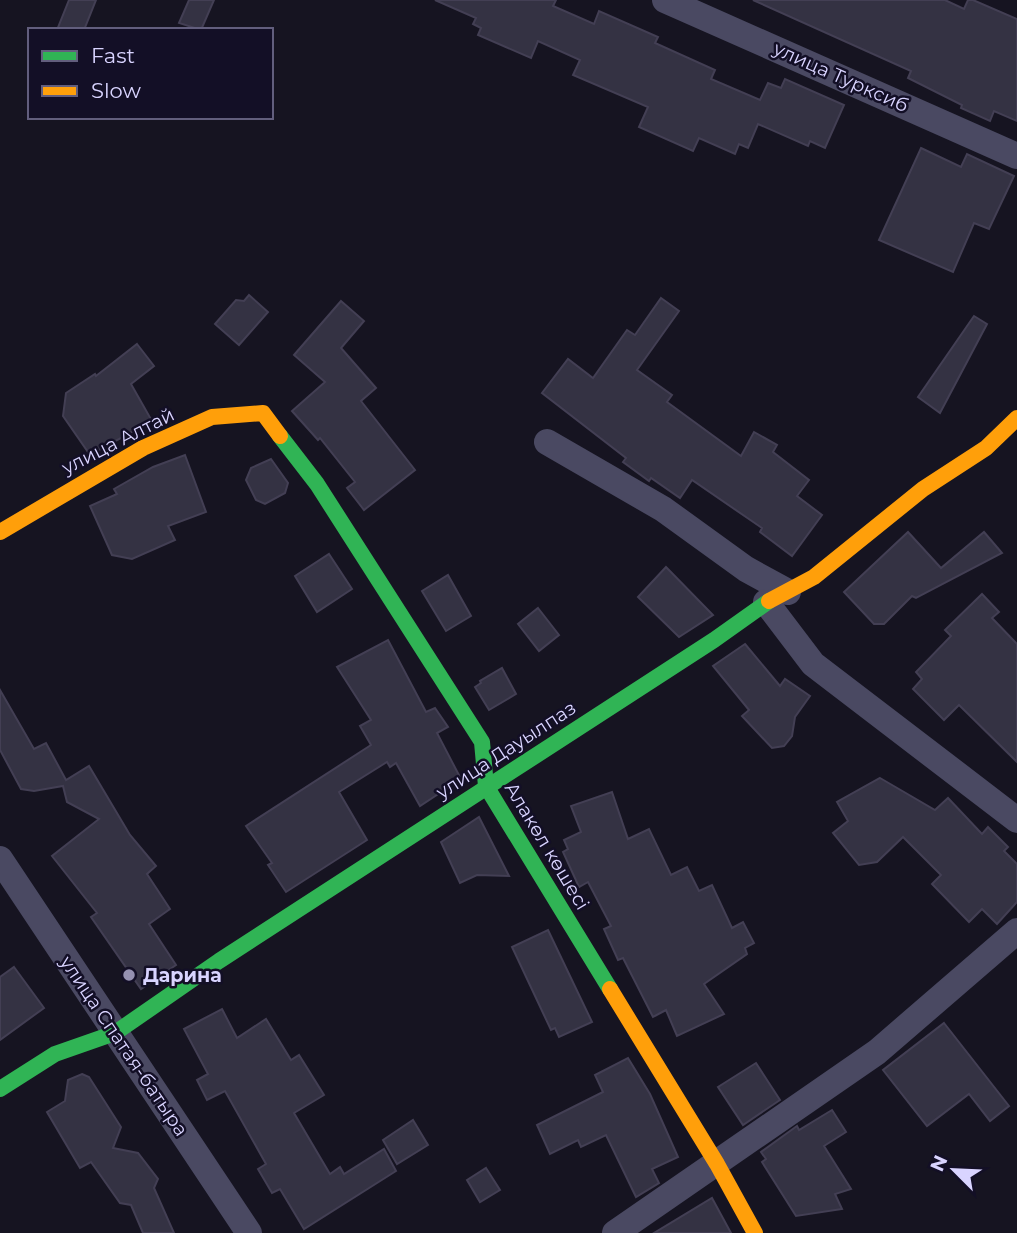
<svg xmlns="http://www.w3.org/2000/svg" width="1017" height="1233" viewBox="0 0 1017 1233" font-family="Montserrat,sans-serif">
	<rect width="100%" height="100%" fill="#161421"/>
	<g fill="#343243" stroke="#433f54" stroke-width="2">
		<path d="M69,0H96L84,30H57Z"/>
		<path d="M189,0H214L201,30L179,23Z"/>
		<path d="M435,0H556L553,6L594,24L599,11L658,37L655,43L715,70L711,79L760,100L768,83L781,88L785,79L844,105L825,148L810,141L808,146L758,124L748,148L739,144L735,154L699,138L693,151L639,127L648,107L573,75L580,60L538,41L531,58L478,35L481,28L473,24L476,18Z"/>
		<path d="M753,0H945L964,9L968,0H973L1017,19V121L994,111L990,121L961,108L962,105L908,78L911,71Z"/>
		<path d="M921,148L961,167L967,154L1014,176L989,229L974,223L953,272L879,240Z"/>
		<path d="M249,295L268,312L239,345L215,324L236,300L244,301Z"/>
		<path d="M661,298L679,311L637,370L672,395L667,402L741,456L754,432L777,445L773,452L809,480L797,496L822,515L792,556L760,532L762,528L692,480L680,498L651,478L649,481L623,462L626,458L542,393L568,359L593,378L627,330L635,335Z"/>
		<path d="M341,301L364,321L341,348L376,388L361,401L415,470L364,510L347,488L355,482L320,438L318,440L292,411L325,382L294,355Z"/>
		<path d="M974,316L987,324L940,413L918,397Z"/>
		<path d="M137,344L154,366L131,384L152,421L90,455L63,416L66,393L95,374L96,376Z"/>
		<path d="M185,455L206,512L168,526L175,540L132,559L112,555L90,506L117,494L114,489L153,467Z"/>
		<path d="M271,459L288,483L285,493L265,504L256,500L246,480L251,468Z"/>
		<path d="M908,532L941,568L984,532L1002,553L916,598L912,596L884,624H874L844,592Z"/>
		<path d="M329,554L352,589L317,612L295,576Z"/>
		<path d="M666,567L713,615L679,637L638,597Z"/>
		<path d="M448,575L471,616L446,631L422,591Z"/>
		<path d="M982,594L999,612L992,618L1017,644V762L959,705L944,720L913,689L922,679L916,672L951,636L945,630Z"/>
		<path d="M538,608L559,635L539,651L518,624Z"/>
		<path d="M388,640L426,712L435,708L448,727L437,733L461,779L420,806L396,763L390,767L387,762L339,792L367,840L286,892L268,865L272,863L246,826L371,745L360,726L371,720L337,667Z"/>
		<path d="M745,644L780,686L785,679L810,696L795,717L792,736L784,746L772,748L742,716L749,710L713,666Z"/>
		<path d="M502,668L516,694L489,710L475,687L481,683L480,681Z"/>
		<path d="M0,690L34,749L46,743L66,780L89,766L130,835L156,866L147,874L170,909L149,924L176,965L141,989L91,917L97,913L52,856L99,819L67,802L63,786L34,791L21,789L0,750Z"/>
		<path d="M880,778L935,810L948,798L982,834L988,827L1008,847L1004,851L1017,864V902L997,924L982,909L969,922L932,884L941,875L903,837L877,862L859,865L833,833L848,821L837,802Z"/>
		<path d="M612,792L628,839L649,829L671,875L687,867L699,891L712,885L732,928L743,922L754,943L745,948L747,954L704,984L724,1014L677,1036L666,1010L653,1017L623,958L618,960L604,929L611,926L588,882L579,887L563,852L568,849L564,840L581,832L571,806Z"/>
		<path d="M479,817L509,876L477,875L460,883L441,842Z"/>
		<path d="M548,930L592,1022L559,1037L555,1028L551,1030L512,947Z"/>
		<path d="M14,967L44,1008L0,1040V977Z"/>
		<path d="M222,1009L237,1038L266,1019L291,1060L299,1055L324,1095L294,1113L330,1174L340,1167L344,1174L384,1149L396,1171L304,1229L280,1189L272,1193L258,1169L266,1164L225,1091L207,1100L197,1080L208,1074L184,1029Z"/>
		<path d="M944,1023L1009,1106L990,1121L969,1094L927,1126L883,1070Z"/>
		<path d="M628,1058L650,1094L678,1157L652,1169L659,1183L636,1197L606,1135L581,1147L578,1140L550,1154L537,1125L603,1092L595,1075Z"/>
		<path d="M756,1063L780,1100L743,1125L718,1087Z"/>
		<path d="M82,1074L89,1077L121,1127L113,1148L138,1153L158,1179L154,1188L174,1233H143L131,1205L120,1203L91,1162L80,1168L47,1112L65,1101L68,1080Z"/>
		<path d="M832,1110L846,1132L824,1146L851,1189L835,1194L842,1209L796,1216L762,1162L766,1159L761,1152L797,1126L799,1130Z"/>
		<path d="M413,1120L428,1145L397,1164L383,1140Z"/>
		<path d="M486,1168L500,1190L480,1202L467,1180Z"/>
		<path d="M712,1198L731,1233H654Z"/>
	</g>
	<g fill="none" stroke-linecap="round" stroke-linejoin="round">
		<g stroke="#4a4962" stroke-width="26">
			<path d="M665,0L1017,156"/>
			<path d="M547,442L663,509L746,569L788,592"/>
			<path d="M766,602L813,664L1017,820"/>
			<path d="M0,859L249,1233"/>
			<path d="M615,1233L877,1052L1017,931"/>
		</g>
		<g stroke="#30b455" stroke-width="16">
			<path d="M280,436L317,484L482,742L486,786L610,989"/>
			<path d="M0,1089L55,1054L115,1033L219,961L714,640L769,601"/>
		</g>
		<g stroke="#ff9f0a" stroke-width="16">
			<path d="M0,532L143,448L212,417L263,413L280,436"/>
			<path d="M769,601L814,577L923,489L986,448L1017,418"/>
			<path d="M610,989L717,1164L755,1233"/>
		</g>
	</g>
	<circle fill="#9591b1" stroke="#130f26" stroke-width="2.5" cx="129" cy="975" r="7"/>
	<g text-anchor="middle" dominant-baseline="central" stroke-width="5" stroke-linejoin="round" paint-order="stroke">
		<g font-size="19" fill="#d9d4ff" stroke="#130f26">
			<text transform="translate(841 77) rotate(24)">улица Турксиб</text>
			<text transform="translate(118 441) rotate(-27)">улица Алтай</text>
			<text transform="translate(506 750) rotate(-33)">улица Дауылпаз</text>
			<text transform="translate(547 846) rotate(59)">Алакөл көшесі</text>
			<text transform="translate(124 1046) rotate(56)">улица Спатая-батыра</text>
		</g>
		<g font-size="19" font-weight="bold" fill="#d9d4ff" stroke="#130f26" text-anchor="start">
			<text x="143" y="975">Дарина</text>
		</g>
	</g>
	<rect x="28" y="28" width="245" height="91" fill="#130f26" stroke="#625e7d" stroke-width="2"/>
	<rect x="42" y="51" width="35" height="10" fill="#30b455" stroke="#625e7d" stroke-width="2"/>
	<text x="91" y="63" font-size="21" fill="#d9d4ff">Fast</text>
	<rect x="42" y="86" width="35" height="10" fill="#ff9f0a" stroke="#625e7d" stroke-width="2"/>
	<text x="91" y="98" font-size="21" fill="#d9d4ff">Slow</text>
	<g transform="translate(954 1170) rotate(294)" stroke="#130f26" stroke-width="5" paint-order="stroke">
	<path d="M0-5L12 26L0 18L-12 26Z" fill="#d9d4ff"/>
	<text y="-10" font-size="19" font-weight="bold" text-anchor="middle" fill="#d9d4ff">N</text>
	</g>
</svg>
